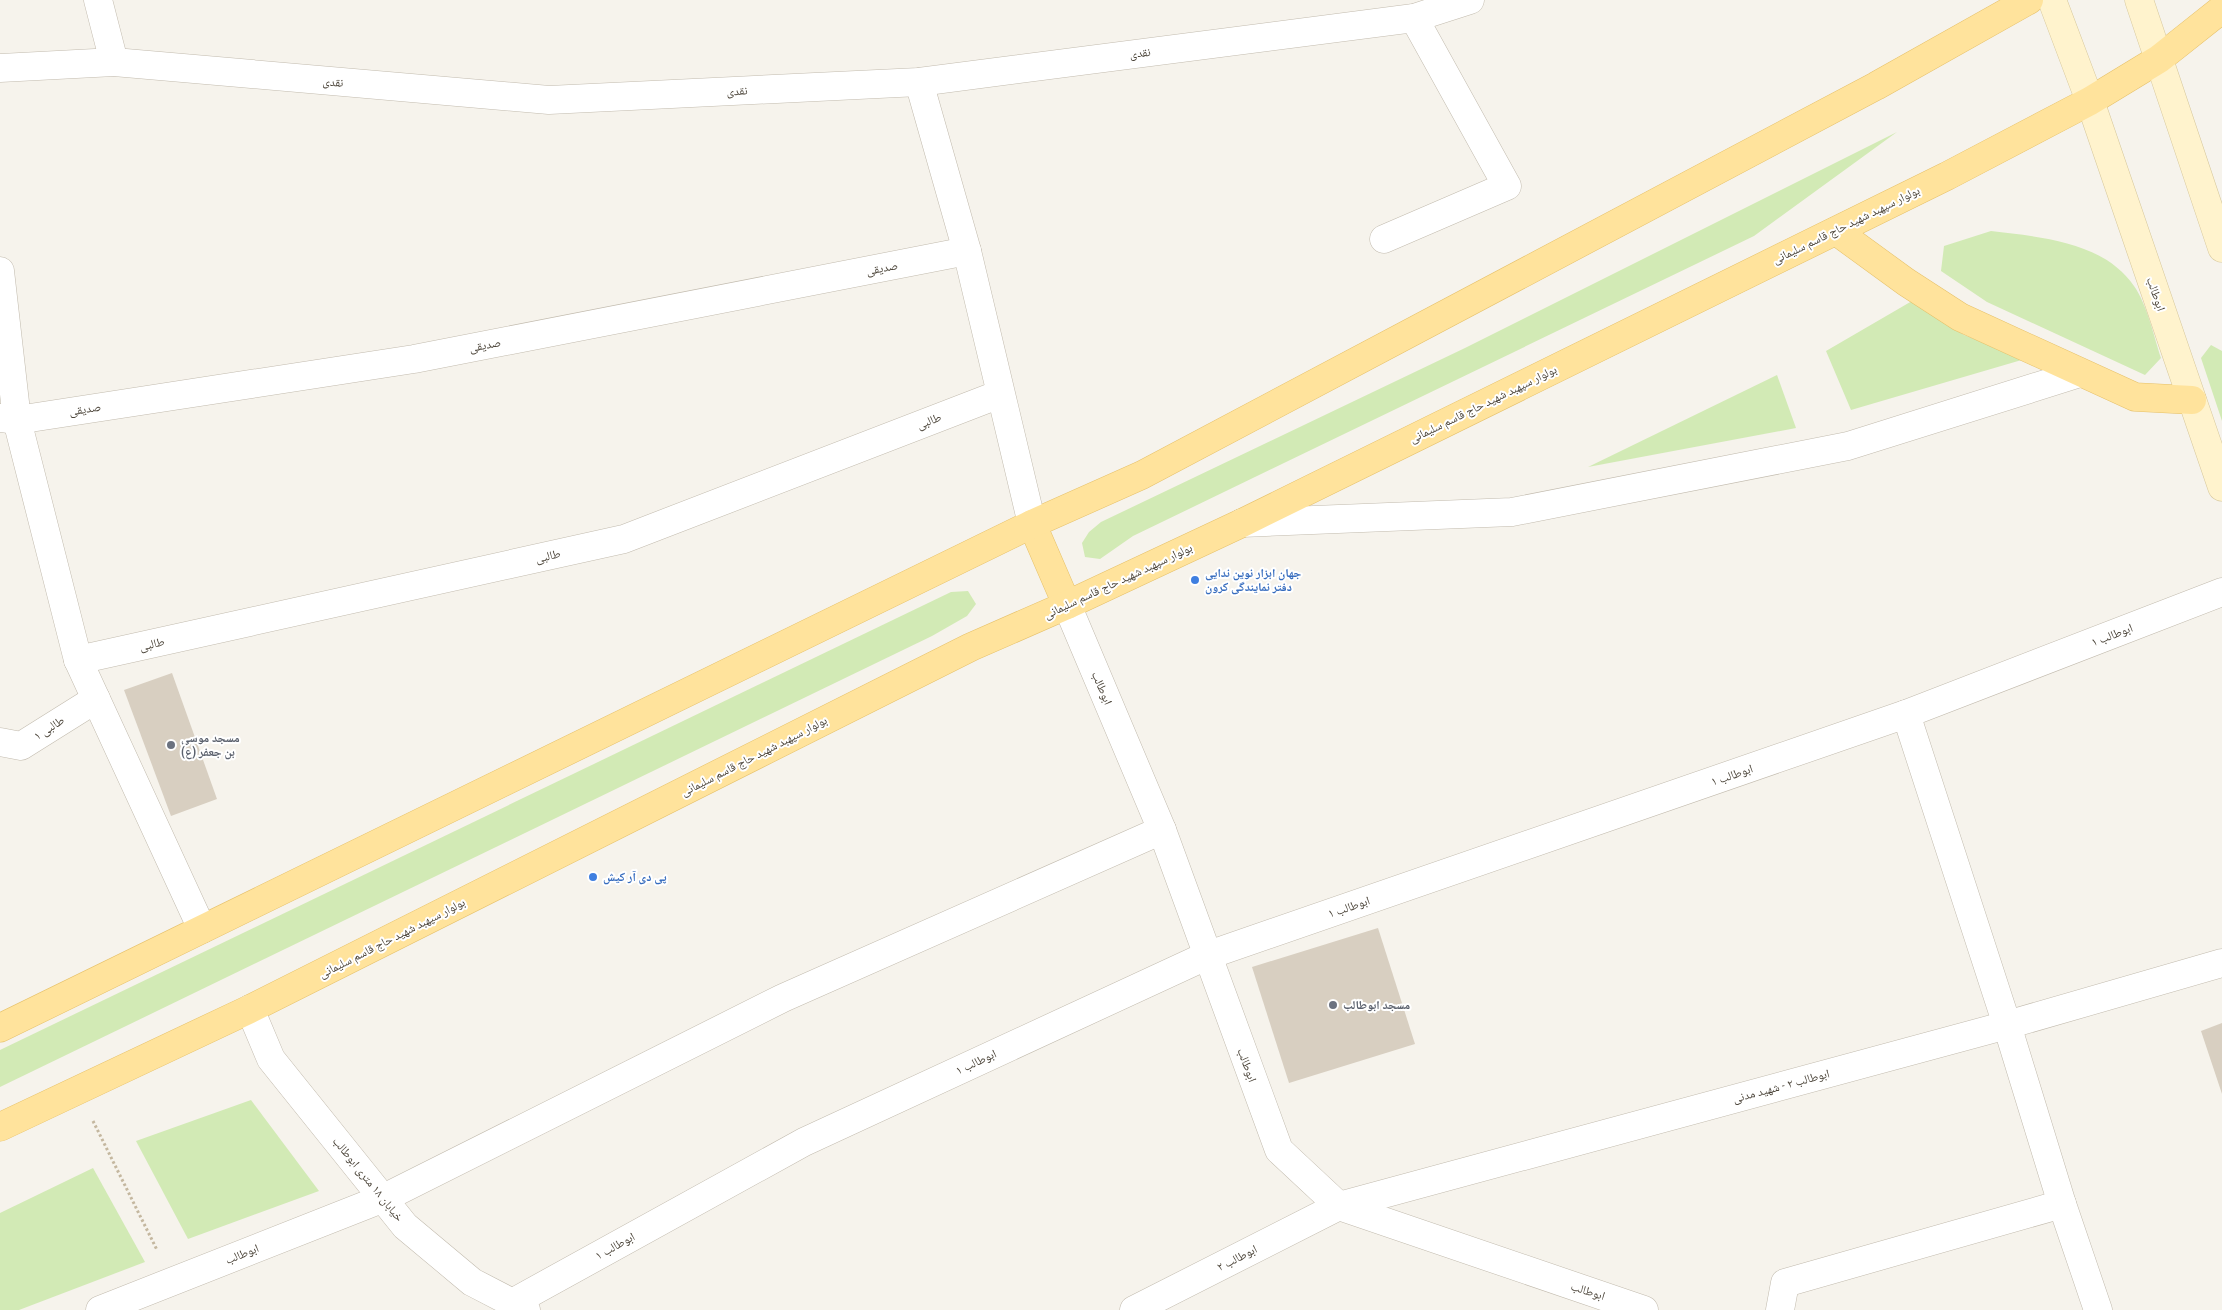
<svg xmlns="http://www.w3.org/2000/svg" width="2222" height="1310" viewBox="0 0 2222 1310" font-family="'Roboto Condensed','Noto Naskh Arabic',sans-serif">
	<rect width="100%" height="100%" fill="#f6f3ec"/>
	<g fill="#d2eab5">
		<path d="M1897,132L1754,236L1133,536L1100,559L1085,557L1082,543L1089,532L1101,522L1465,348Z"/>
		<path d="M1991,231C2040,237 2103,241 2134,286C2147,304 2154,337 2161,358L2145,375L1987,302L1941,271L1944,246Z"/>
		<path d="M1912,301L1964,335L2025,359L1851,410L1826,351Z"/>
		<path d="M2211,345L2222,351V421L2201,358Z"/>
		<path d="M1777,375L1796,428L1588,467Z"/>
		<path d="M968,591L976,604L967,616L932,636L0,1087V1050L951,592Z"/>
		<path d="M251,1100L319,1191L188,1239L136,1141Z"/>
		<path d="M93,1168L145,1262L19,1310H0V1213Z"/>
	</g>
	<g fill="#d8cfc1">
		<path d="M172,673L217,799L171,816L124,690Z"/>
		<path d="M1378,928L1415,1044L1289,1083L1252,967Z"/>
		<path d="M2222,1023V1094L2201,1031Z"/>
	</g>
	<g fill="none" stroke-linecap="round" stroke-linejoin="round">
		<g stroke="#c2bbae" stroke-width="29">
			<g id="street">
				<path d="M98,0L114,62"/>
				<path d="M0,68L114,62L549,100L919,82L1414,18L1470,0"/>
				<path d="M919,82L967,251L1032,524"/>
				<path d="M1384,239L1507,186L1414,18"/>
				<path d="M0,271L17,420L78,660L202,929"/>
				<path d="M0,418L17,420L414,359L967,251"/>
				<path d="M1242,523L1512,512L1848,446L2080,373"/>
				<path d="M1067,605L1162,830L1279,1150L1339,1206L1644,1310"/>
				<path d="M78,660L624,539L1000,394"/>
				<path d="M1906,714L2007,1025L2062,1204L2098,1310"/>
				<path d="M0,742L21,746L96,699"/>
				<path d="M250,1009L271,1059L405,1226L472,1282L526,1310"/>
				<path d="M512,1303L804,1142L1206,956L1906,714L2222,592"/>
				<path d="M100,1310L384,1198L783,998L1162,830"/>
				<path d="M1134,1310L1339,1206L2007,1025L2222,963"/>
				<path d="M1780,1310L1785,1283L2062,1204"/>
			</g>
		</g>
		<g stroke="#d6c79b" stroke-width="29">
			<g id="secondary">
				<path d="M2052,0L2090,101L2222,487"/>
				<path d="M2139,0L2222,248"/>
			</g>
		</g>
		<g stroke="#e6c16a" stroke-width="29">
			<g id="primary">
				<path d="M1836,231L1906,282L1960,317L2135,397L2192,400"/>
				<path d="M1032,524L1067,605"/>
				<path d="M0,1028L1032,524L1142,475L1876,86L2029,0"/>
				<path d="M0,1127L250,1009L971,647L1067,605L1242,523L1947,176L2090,101L2159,59L2222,9"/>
			</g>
		</g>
		<path stroke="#c4b79f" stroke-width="3" stroke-dasharray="2.5 2.5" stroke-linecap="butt" d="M93,1121L157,1250"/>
		<use href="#street" stroke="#fff" stroke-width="28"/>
		<use href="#secondary" stroke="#fff3cd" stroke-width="28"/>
		<use href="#primary" stroke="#ffe39c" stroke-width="28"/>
	</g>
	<g fill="#3f7fe0" stroke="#fff" stroke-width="2">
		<circle cx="1195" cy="580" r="5"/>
		<circle cx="593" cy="877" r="5"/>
	</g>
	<g fill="#6b7280" stroke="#fff" stroke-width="2">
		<circle cx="171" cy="745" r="5"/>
		<circle cx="1333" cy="1005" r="5"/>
	</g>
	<g text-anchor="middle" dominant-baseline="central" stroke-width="4" stroke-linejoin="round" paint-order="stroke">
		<g font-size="12" fill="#4b4439" stroke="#fff">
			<text transform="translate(1140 53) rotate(-7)">نقدی</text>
			<text transform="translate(333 82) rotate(5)">نقدی</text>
			<text transform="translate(737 91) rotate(-3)">نقدی</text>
			<text transform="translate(1846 225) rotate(-26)">بولوار سپهبد شهید حاج قاسم سلیمانی</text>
			<text transform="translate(882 268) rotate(-11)">صدیقی</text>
			<text transform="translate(2156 294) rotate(71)">ابوطالب</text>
			<text transform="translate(485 345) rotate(-11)">صدیقی</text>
			<text transform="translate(1483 404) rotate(-26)">بولوار سپهبد شهید حاج قاسم سلیمانی</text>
			<text transform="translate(85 409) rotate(-9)">صدیقی</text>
			<text transform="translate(929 421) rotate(-21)">طالبی</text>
			<text transform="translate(548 556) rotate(-13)">طالبی</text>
			<text transform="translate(1118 581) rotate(-25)">بولوار سپهبد شهید حاج قاسم سلیمانی</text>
			<text transform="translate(2112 635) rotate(-21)">ابوطالب ۱</text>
			<text transform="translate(152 644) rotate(-13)">طالبی</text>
			<text transform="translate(1102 688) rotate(67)">ابوطالب</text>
			<text transform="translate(49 728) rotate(-33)">طالبی ۱</text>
			<text transform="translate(754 756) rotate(-27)">بولوار سپهبد شهید حاج قاسم سلیمانی</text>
			<text transform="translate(1732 775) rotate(-19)">ابوطالب ۱</text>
			<text transform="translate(1349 907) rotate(-19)">ابوطالب ۱</text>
			<text transform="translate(392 938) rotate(-27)">بولوار سپهبد شهید حاج قاسم سلیمانی</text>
			<text transform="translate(976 1062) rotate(-25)">ابوطالب ۱</text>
			<text transform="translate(1247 1065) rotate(70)">ابوطالب</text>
			<text transform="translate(1781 1086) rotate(-15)">ابوطالب ۲ - شهید مدنی</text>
			<text transform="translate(368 1179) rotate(51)">خیابان ۱۸ متری ابوطالب</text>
			<text transform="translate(615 1246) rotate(-29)">ابوطالب ۱</text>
			<text transform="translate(242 1254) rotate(-22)">ابوطالب</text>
			<text transform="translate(1237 1258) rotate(-27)">ابوطالب ۲</text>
			<text transform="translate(1588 1291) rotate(18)">ابوطالب</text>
		</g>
		<g font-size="12" font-weight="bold" fill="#366cbe" stroke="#fff" text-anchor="start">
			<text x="1205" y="573">جهان ابزار نوین ندایی<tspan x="1205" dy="14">دفتر نمایندگی کرون</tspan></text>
			<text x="603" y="877">پی دی آر کیش</text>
		</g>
		<g font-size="12" font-weight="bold" fill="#5b616d" stroke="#fff" text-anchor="start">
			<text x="181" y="738">مسجد موسی<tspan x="181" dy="14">بن جعفر (ع)</tspan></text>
			<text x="1343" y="1005">مسجد ابوطالب</text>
		</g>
	</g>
</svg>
